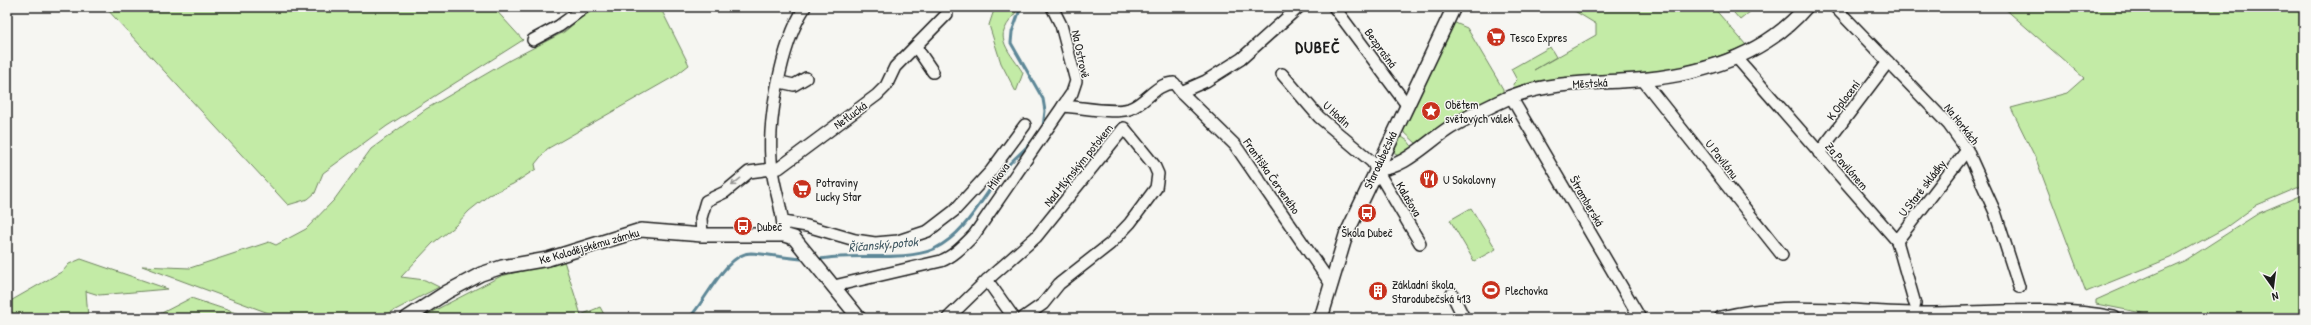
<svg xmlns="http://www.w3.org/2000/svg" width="2311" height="325" viewBox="0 0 2311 325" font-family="'Patrick Hand',sans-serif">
	<rect width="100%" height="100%" fill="#f6f6f2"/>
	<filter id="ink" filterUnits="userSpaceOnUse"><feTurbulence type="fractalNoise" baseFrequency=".025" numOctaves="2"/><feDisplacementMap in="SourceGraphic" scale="8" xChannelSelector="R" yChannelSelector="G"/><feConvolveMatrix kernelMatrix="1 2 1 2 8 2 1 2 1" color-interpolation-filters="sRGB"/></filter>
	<g filter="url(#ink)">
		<g fill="#c3eba6" stroke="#708461">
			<path d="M105,7H493L523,40L387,126L323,173L315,193L308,199L288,205Z"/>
			<path d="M594,7H660L689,65L675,76L547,149L535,164L536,169L513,184L489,195L469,211L455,226L433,243L401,277L425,280L439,287L380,318H282L142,266L190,268L269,242L276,245L306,229L334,200L371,149L426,109L510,60L564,32Z"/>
			<path d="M995,7H1018C1015,16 1007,22 1004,31C999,44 1017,62 1023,73L1016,92L1001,63L989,25Z"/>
			<path d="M1568,7H1713L1746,45C1715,59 1683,69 1649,72C1627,75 1605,74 1582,76C1559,78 1536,83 1514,89L1513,84L1517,80L1511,69L1550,47L1556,57L1534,70L1596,35V24Z"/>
			<path d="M1729,7H1756L1740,20Z"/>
			<path d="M2003,7H2304V185L2257,205L2225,228L2170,258L2086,292L2036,159L2011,108L2067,93L2084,78Z"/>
			<path d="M1453,22L1467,28L1503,89V94L1418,145L1402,130Z"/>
			<path d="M1399,135L1408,141L1413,148L1400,156L1396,155L1393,149Z"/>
			<path d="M2304,194V318H2168L2096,304V300L2186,260L2259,213Z"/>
			<path d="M1471,208L1496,249L1474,261L1450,220Z"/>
			<path d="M81,259L168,289L99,295L86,291L88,318H7V303L63,271L69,264Z"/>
			<path d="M564,261L581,315L600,307L606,318H420L501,276Z"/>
			<path d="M191,298L251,318H152Z"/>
		</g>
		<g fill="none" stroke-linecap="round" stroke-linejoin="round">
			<g stroke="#5d8797" stroke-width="3">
				<path d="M1021,7L1012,32L1011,43L1043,99L1045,111L1043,127"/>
				<path d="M816,259C824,259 832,257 840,257C867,255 910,260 934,249C967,233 983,196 1004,170C1013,158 1025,151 1034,139"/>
				<path d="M689,318C706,301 726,253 751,253C770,254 788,259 807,259"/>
			</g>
			<g stroke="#1c1c1c" stroke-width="14">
				<g id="minor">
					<path d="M1052,7L1061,25L1076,81L1072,93L1063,106"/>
					<path d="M1334,7L1407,105"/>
					<path d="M1835,7L1949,125L1967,150L1995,212L2019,287"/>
					<path d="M533,40L559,26L585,7"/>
					<path d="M916,47L933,72"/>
					<path d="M1736,57L1897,241L1915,304"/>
					<path d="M1282,74L1319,117L1372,162L1420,243"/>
					<path d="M1642,79L1782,255"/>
					<path d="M780,82L794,85L806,78"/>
					<path d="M1181,92L1235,145L1331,284"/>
					<path d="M1511,97L1640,318"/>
					<path d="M1819,153L1888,62"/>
					<path d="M783,222L807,226L855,240L875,243L898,241L928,231L954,211L991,171L1025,125"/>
					<path d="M783,229C783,209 774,189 772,169C766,125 781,44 805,7"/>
					<path d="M702,235L701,218L706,201L725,192L749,172L779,168L877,95L886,86L895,67L947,14"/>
					<path d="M1897,241L1967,150"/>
					<path d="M987,280L1014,318"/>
					<path d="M834,286L941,261C954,256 964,245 974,235L1063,106C1081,107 1112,114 1129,109C1147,103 1154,84 1174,83L1181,92L1206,81L1241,59L1299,7"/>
					<path d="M1452,294L1464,318"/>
					<path d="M948,318L987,280L1036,237L1124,128L1154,165L1158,174L1156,188L1130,223L1110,244L1059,284L1043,304L1023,318"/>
				</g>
			</g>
			<g stroke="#1c1c1c" stroke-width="16">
				<g id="tertiary">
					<path d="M1376,169C1404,169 1428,141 1451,127C1470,116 1490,106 1510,97C1546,83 1583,83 1620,81C1688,78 1760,61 1806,7"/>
					<path d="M407,318L447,292L481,274L502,267L548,259L641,230L702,235H784L794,238L859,318"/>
					<path d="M1321,318L1346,235L1454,7"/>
					<path d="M1721,318C1789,301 1856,314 1924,314C1985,314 2054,306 2114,318"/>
				</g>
			</g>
			<use href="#minor" stroke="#f6f6f2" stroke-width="11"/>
			<use href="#tertiary" stroke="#f6f6f2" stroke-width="13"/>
		</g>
		<defs><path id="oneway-shaft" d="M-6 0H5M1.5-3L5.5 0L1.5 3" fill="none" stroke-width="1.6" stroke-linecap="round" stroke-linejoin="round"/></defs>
		<use stroke="#949492" href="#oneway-shaft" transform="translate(736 182) rotate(141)"/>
	</g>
	<defs>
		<g id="supermarket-disc" transform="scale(1)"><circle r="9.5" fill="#c8321e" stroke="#f6f6f2"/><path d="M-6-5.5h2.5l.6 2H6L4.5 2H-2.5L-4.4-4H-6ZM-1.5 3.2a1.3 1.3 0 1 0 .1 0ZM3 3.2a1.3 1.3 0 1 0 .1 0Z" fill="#fff"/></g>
		<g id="sight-disc" transform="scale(1)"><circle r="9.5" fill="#c8321e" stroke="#f6f6f2"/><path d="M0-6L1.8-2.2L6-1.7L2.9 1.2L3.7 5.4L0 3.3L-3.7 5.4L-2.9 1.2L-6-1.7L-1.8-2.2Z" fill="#fff"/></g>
		<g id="restaurant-disc" transform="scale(1)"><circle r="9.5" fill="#c8321e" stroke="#f6f6f2"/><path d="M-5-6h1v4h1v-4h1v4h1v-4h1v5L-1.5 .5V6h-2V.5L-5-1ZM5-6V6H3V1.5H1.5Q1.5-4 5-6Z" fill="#fff"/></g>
		<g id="bus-disc" transform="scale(1)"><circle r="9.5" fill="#c8321e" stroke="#f6f6f2"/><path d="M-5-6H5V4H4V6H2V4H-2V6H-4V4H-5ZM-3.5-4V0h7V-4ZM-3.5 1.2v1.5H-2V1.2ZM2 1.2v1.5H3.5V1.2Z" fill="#fff"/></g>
		<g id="stadium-disc" transform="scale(1)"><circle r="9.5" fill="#c8321e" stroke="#f6f6f2"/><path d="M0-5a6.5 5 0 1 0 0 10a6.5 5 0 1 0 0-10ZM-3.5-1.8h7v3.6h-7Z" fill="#fff"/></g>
		<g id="building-disc" transform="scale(1)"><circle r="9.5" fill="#c8321e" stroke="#f6f6f2"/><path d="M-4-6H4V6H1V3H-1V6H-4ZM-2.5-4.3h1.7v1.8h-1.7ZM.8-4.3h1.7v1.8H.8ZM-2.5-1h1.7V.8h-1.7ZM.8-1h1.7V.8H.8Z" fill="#fff"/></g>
	</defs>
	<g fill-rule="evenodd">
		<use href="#supermarket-disc" x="1496" y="37"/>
		<use href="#sight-disc" x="1431" y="111"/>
		<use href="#restaurant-disc" x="1429" y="179"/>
		<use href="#supermarket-disc" x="802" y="189"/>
		<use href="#bus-disc" x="1367" y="213"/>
		<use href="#bus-disc" x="743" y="226"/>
		<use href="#stadium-disc" x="1491" y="290"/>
		<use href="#building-disc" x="1378" y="291"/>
	</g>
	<g text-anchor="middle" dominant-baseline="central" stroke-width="3" stroke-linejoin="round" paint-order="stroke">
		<g font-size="12" fill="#1c1c1c" stroke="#f6f6f2" text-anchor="start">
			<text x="1510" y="37">Tesco Expres</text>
			<text x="1445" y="104">Obětem<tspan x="1445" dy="14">světových válek</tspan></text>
			<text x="1443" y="179">U Sokolovny</text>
			<text x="816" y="182">Potraviny<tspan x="816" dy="14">Lucky Star</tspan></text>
			<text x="757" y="226">Dubeč</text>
			<text x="1367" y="232" text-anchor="middle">Škola Dubeč</text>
			<text x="1392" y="284">Základní škola,<tspan x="1392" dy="14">Starodubečská 413</tspan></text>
			<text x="1505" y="290">Plechovka</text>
		</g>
		<g font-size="12" fill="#1c1c1c" stroke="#f6f6f2">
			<text transform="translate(1381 48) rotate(54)">Bezprašná</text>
			<text transform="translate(1081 54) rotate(78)">Na Ostrově</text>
			<text transform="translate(1590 83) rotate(-3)">Městská</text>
			<text transform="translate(1843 100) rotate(-53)">K Oplocení</text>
			<text transform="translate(1337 114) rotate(42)">U Hodin</text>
			<text transform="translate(850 115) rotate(-36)">Netlucká</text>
			<text transform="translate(1962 124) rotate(52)">Na Horkách</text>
			<text transform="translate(1722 159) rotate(52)">U Pavilónu</text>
			<text transform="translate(1380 160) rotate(-65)">Starodubečská</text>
			<text transform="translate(1078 165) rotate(-51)">Nad Mlýnským potokem</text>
			<text transform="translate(1847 166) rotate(49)">Za Pavilónem</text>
			<text transform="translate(998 176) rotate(-55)">Mikova</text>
			<text transform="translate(1272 176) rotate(55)">Františka Červeného</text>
			<text transform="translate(1922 188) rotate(-52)">U Staré skládky</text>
			<text transform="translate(1409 199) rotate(59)">Kalašova</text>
			<text transform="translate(1587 201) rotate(60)">Štramberská</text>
			<text transform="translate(589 246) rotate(-16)">Ke Kolodějskému zámku</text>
		</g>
		<g font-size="13" font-style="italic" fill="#425a64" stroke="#f6f6f2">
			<text transform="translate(883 244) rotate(-5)">Říčanský potok</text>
		</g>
		<g font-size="16" font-weight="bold" letter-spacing="1" fill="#1c1c1c" stroke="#f6f6f2">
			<text x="1318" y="47">DUBEČ</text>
		</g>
	</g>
	<rect width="2311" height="325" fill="none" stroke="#f6f6f2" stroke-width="24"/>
	<rect x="12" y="12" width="2287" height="301" fill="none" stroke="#1c1c1c" stroke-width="1.5" filter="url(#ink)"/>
	<g transform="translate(2273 287) rotate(166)" stroke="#f6f6f2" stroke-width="3" paint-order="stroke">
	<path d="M0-3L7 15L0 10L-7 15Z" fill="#1c1c1c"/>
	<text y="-6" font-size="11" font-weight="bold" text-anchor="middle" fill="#1c1c1c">N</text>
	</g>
</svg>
